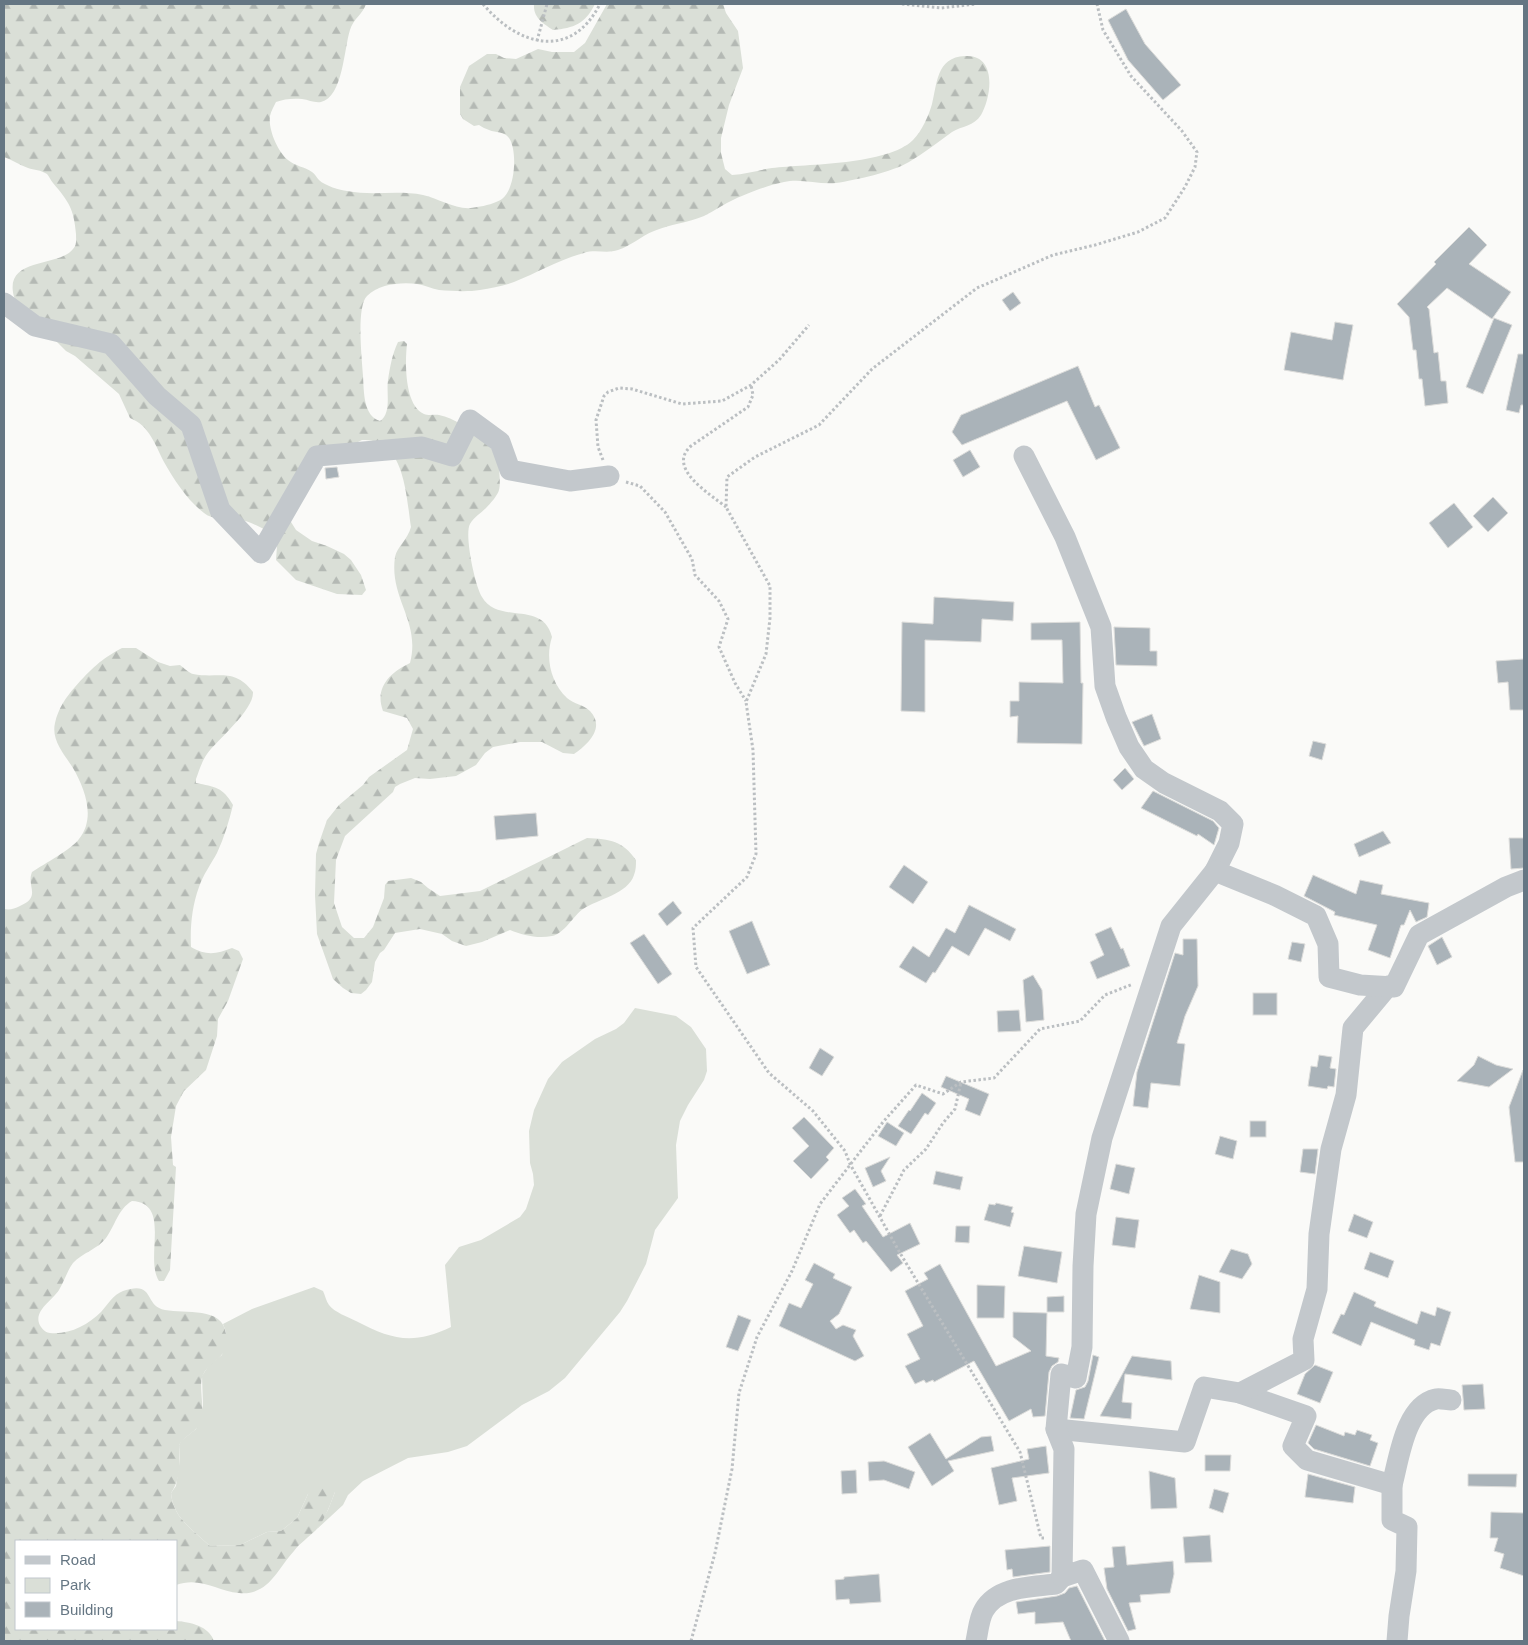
<svg xmlns="http://www.w3.org/2000/svg" width="1528" height="1645" viewBox="0 0 1528 1645" font-family="Arial,sans-serif">
	<defs>
		<pattern id="forest-firs" width="22" height="20" patternUnits="userSpaceOnUse" patternTransform="scale(1.25)"><rect width="22" height="20" fill="#dadfd7"/><path d="M5 1l3.5 6h-7zM16 11l3.5 6h-7z" fill="#b4b9b4"/></pattern>
	</defs>
	<rect width="100%" height="100%" fill="#fafaf8"/>
	<path fill="#dadfd7" d="M635,1008L676,1016L691,1027L706,1049L707,1071L704,1080L688,1105L680,1121L676,1145L678,1198L655,1230L646,1264L627,1301L620,1312L565,1378L549,1391L522,1405L467,1446L448,1452L408,1458L363,1481L348,1495L343,1505L317,1529L328,1510L335,1492L308,1494L297,1518L281,1531L267,1532L240,1545L210,1546C193,1530 173,1518 171,1493L176,1486L180,1459L179,1445L181,1441L196,1429L203,1406L202,1376L209,1365L222,1355L226,1332L223,1324L252,1309L314,1287L323,1291C325,1295 326,1301 329,1305C334,1312 348,1317 356,1321C392,1340 413,1345 451,1327L445,1265L459,1247L481,1240L520,1217L526,1209L534,1185L533,1174L530,1163L529,1131L534,1110L548,1079L562,1062L595,1039L616,1029L624,1023Z"/>
	<g fill="url(#forest-firs)">
		<path d="M4,4H366C363,14 353,19 350,30C344,48 343,97 321,102C314,103 309,100 302,99C294,98 283,99 276,102C274,106 271,111 270,116C268,130 278,152 288,160C295,166 305,167 312,172C315,174 317,178 319,180C325,186 340,190 347,191C372,196 398,190 423,195C441,199 458,212 477,207C485,206 496,203 502,199C515,190 518,151 509,138C504,131 496,133 489,130C486,129 482,127 479,125L474,126L463,119L460,114V87L469,66L487,54H496L504,58L516,59L538,49L552,52H574L585,43L607,4H723L726,13L738,31L743,68L729,105L721,138V153L725,169L732,175C746,174 759,170 772,168C807,164 888,165 913,140C922,131 929,115 932,104C937,85 936,57 965,56C997,54 992,96 981,115C974,126 962,126 952,132C938,142 924,153 909,162C892,172 856,180 836,183C819,185 801,178 784,182C769,185 748,193 735,199C724,204 714,211 704,216C688,223 670,224 654,231C641,236 631,246 618,250C607,254 595,249 584,253C560,259 537,273 514,282C504,286 491,288 480,290C468,292 452,291 439,290C432,289 425,285 417,284C401,282 379,284 367,296C356,307 362,359 363,376C364,391 363,416 380,421C392,413 386,392 388,380C390,367 392,355 398,342L404,341L407,344C405,361 404,405 424,414C429,416 435,414 439,415C455,418 466,428 478,437C485,443 493,447 496,456C499,461 501,484 499,490C498,495 490,504 486,508C481,513 474,517 470,524C464,534 475,586 482,597C498,625 543,600 552,637C545,658 551,683 567,698C574,704 584,705 590,711C606,728 587,745 574,754L563,753L542,742H520L493,747L485,753L476,765L456,776L430,779L415,778L400,784L395,787L393,792L345,836L336,860L334,903L342,927L354,938H364L373,927L384,898L385,885L388,881L411,878L421,882L428,888L440,896L480,891L587,838C610,839 623,841 636,860C636,865 636,870 634,875C628,894 598,899 583,909C574,915 564,934 552,936C537,939 523,935 510,930L482,942L466,946L452,941L442,934L420,929L395,933L384,950L380,953L375,962L372,982L366,990L361,994L351,993L343,988L333,979L317,934L315,895L316,854L319,843L327,820L339,805L363,785L369,777L407,750L413,729L407,718L383,711C374,687 391,672 410,663C421,621 389,599 395,557C397,547 408,539 411,527C406,496 405,437 362,440L303,469L289,489L291,522L296,530L312,541L327,546L344,554L351,560L361,575L366,590L362,595L337,594L296,580L276,560L277,546L273,534C263,529 252,522 241,520C230,517 213,521 204,513C188,501 174,480 164,462C155,445 150,426 130,418L119,394L75,356L66,351L15,300C0,256 59,268 73,249C77,245 76,240 76,234C74,209 69,202 53,183C51,181 49,176 47,174C41,170 34,170 28,168C20,165 12,160 4,157Z"/>
		<path d="M534,4H595C585,24 574,28 553,30C542,23 533,17 534,4Z"/>
		<path d="M122,648H136L158,662L170,666L180,665C184,668 189,673 193,674C218,679 234,667 253,692C254,710 218,739 207,754C202,761 199,771 196,779V783C215,787 223,787 233,805C229,821 224,838 217,853C211,864 203,875 199,887C192,906 190,927 191,947C206,956 217,954 232,948L239,951L243,959L228,1001L218,1019L217,1036L206,1070L184,1091L176,1106L171,1137L173,1165L176,1167L170,1270L164,1281H159C144,1258 172,1203 132,1201C118,1209 115,1226 106,1238C98,1249 82,1253 73,1263C67,1271 64,1282 59,1290C52,1301 31,1312 41,1327C43,1330 47,1333 50,1333C69,1335 88,1325 101,1312C108,1304 113,1295 123,1291C156,1280 143,1306 165,1310C185,1314 223,1306 226,1334C226,1341 226,1347 223,1353C218,1361 207,1365 203,1375C198,1384 205,1407 201,1420C198,1432 185,1435 179,1445C180,1461 181,1479 171,1493C173,1518 193,1530 210,1546L240,1545L267,1532L281,1531L297,1518L308,1494L328,1482L332,1484L335,1492C330,1505 325,1520 316,1530C309,1537 300,1543 294,1551C278,1568 269,1596 239,1593C217,1591 200,1576 176,1585V1541H16V1629H176V1621C190,1622 209,1626 214,1641H4V909C10,910 14,909 20,906C42,897 26,886 32,872C44,864 72,849 79,839C96,818 85,789 73,768C64,754 51,740 55,723C58,709 66,697 75,687C91,669 101,659 122,648Z"/>
	</g>
	<g fill="#aab3b9" stroke="#dcdcda">
		<path d="M1126,9L1145,44L1181,85L1163,100L1128,60L1108,20Z"/>
		<path d="M1469,227L1487,245L1469,264L1511,292L1492,319L1447,288L1427,307L1429,309L1434,353L1438,352L1441,381H1446L1448,403L1425,406L1422,379H1419L1416,350H1413L1409,317L1397,304L1436,264L1434,262Z"/>
		<path d="M1013,292L1021,303L1010,311L1002,300Z"/>
		<path d="M1494,318L1512,325L1483,394L1466,387Z"/>
		<path d="M1335,322L1353,325L1343,380L1284,370L1291,332L1332,340Z"/>
		<path d="M1518,354H1524V405H1521L1519,413L1506,410Z"/>
		<path d="M1078,366L1095,407L1099,405L1120,448L1096,460L1067,401L962,445L952,432L961,415Z"/>
		<path d="M970,450L980,467L963,477L953,460Z"/>
		<path d="M337,467L339,477L326,479L325,468Z"/>
		<path d="M1493,497L1508,513L1488,532L1473,516Z"/>
		<path d="M1454,503L1473,527L1448,548L1429,523Z"/>
		<path d="M934,597L1014,602L1013,621L982,619L981,642L925,640V712L901,711L902,622L933,624Z"/>
		<path d="M1080,622L1081,683H1083L1082,744L1017,743L1018,716L1010,717V701H1019V682L1063,683L1062,640H1031V623Z"/>
		<path d="M1114,627L1150,628V651H1157V666L1116,665Z"/>
		<path d="M1524,659V710H1510L1508,682L1498,683L1496,661Z"/>
		<path d="M1152,714L1161,739L1144,746L1132,722Z"/>
		<path d="M1313,741L1326,744L1322,760L1309,756Z"/>
		<path d="M1125,768L1134,779L1122,790L1113,780Z"/>
		<path d="M1153,791L1213,821L1219,828L1214,845L1198,834L1197,836L1141,808Z"/>
		<path d="M536,813L538,836L496,840L494,816Z"/>
		<path d="M1383,831L1391,843L1359,857L1354,844Z"/>
		<path d="M1509,838H1524V868L1511,869Z"/>
		<path d="M904,865L928,882L913,904L889,887Z"/>
		<path d="M1313,875L1356,894L1360,880L1383,885L1381,894L1429,903L1427,917L1416,922L1410,910L1404,925H1401L1390,958L1368,950L1377,925L1334,915L1335,912L1304,896Z"/>
		<path d="M673,901L682,913L667,926L658,914Z"/>
		<path d="M969,905L1016,929L1010,941L985,928L969,956L952,946L935,973L933,972L926,983L899,967L913,946L929,957L946,928L955,933Z"/>
		<path d="M752,921L770,965L747,974L729,931Z"/>
		<path d="M1111,927L1121,949L1123,948L1130,966L1097,979L1090,962L1104,955L1095,934Z"/>
		<path d="M644,934L672,974L658,984L630,943Z"/>
		<path d="M1442,937L1452,957L1437,965L1428,946Z"/>
		<path d="M1183,939H1197L1198,986L1185,1016L1177,1043L1185,1044L1180,1086L1151,1083L1148,1108L1133,1106L1137,1072L1175,953L1183,955Z"/>
		<path d="M1292,942L1305,944L1301,962L1288,959Z"/>
		<path d="M1033,975L1042,990L1044,1020L1026,1022L1023,980Z"/>
		<rect x="1253" y="993" width="24" height="22"/>
		<path d="M1019,1010L1021,1031L998,1032L997,1011Z"/>
		<path d="M820,1048L834,1057L822,1076L809,1068Z"/>
		<path d="M1319,1055L1332,1057L1330,1068L1336,1069L1334,1087L1328,1086L1327,1089L1308,1086L1311,1066L1317,1067Z"/>
		<path d="M1478,1056L1496,1065L1513,1069L1489,1087L1457,1081L1474,1065Z"/>
		<path d="M1523,1070L1524,1162H1515L1509,1107Z"/>
		<path d="M946,1076L989,1094L980,1116L965,1110L969,1099L941,1087Z"/>
		<path d="M922,1093L936,1103L928,1115L925,1113L911,1134L898,1126L909,1110L910,1111Z"/>
		<path d="M804,1117L834,1148L826,1157L829,1160L811,1179L793,1161L809,1146L792,1128Z"/>
		<rect x="1250" y="1121" width="16" height="16"/>
		<path d="M887,1122L904,1133L896,1146L878,1136Z"/>
		<path d="M1220,1136L1237,1141L1233,1159L1215,1154Z"/>
		<path d="M1303,1149H1318L1315,1174L1300,1172Z"/>
		<path d="M890,1157L881,1171L886,1181L873,1187L865,1168Z"/>
		<path d="M1116,1164L1135,1168L1129,1194L1110,1189Z"/>
		<path d="M936,1171L963,1177L960,1190L933,1184Z"/>
		<path d="M855,1189L866,1204L862,1206L883,1237L910,1223L920,1244L897,1255L903,1263L891,1272L866,1241L863,1243L854,1230L850,1233L837,1215L849,1206L842,1198Z"/>
		<path d="M996,1203L1013,1207L1011,1212L1014,1213L1010,1227L984,1220L989,1204L995,1205Z"/>
		<path d="M1354,1214L1373,1222L1367,1238L1348,1231Z"/>
		<path d="M1116,1217L1139,1220L1135,1248L1112,1245Z"/>
		<path d="M956,1226H970L969,1243L955,1242Z"/>
		<path d="M1024,1246L1062,1252L1057,1283L1018,1276Z"/>
		<path d="M1231,1249L1248,1254L1252,1264L1242,1279L1219,1272Z"/>
		<path d="M1370,1252L1394,1261L1388,1278L1364,1269Z"/>
		<path d="M814,1263L835,1274L833,1278L852,1287L839,1314L830,1321L836,1329L843,1325L856,1330L853,1336L864,1356L855,1361L779,1326L789,1303L801,1308L813,1284L805,1280Z"/>
		<path d="M940,1264L996,1366L1031,1351L1013,1337V1312L1047,1313L1046,1356L1059,1358L1058,1362L1052,1366L1049,1372L1045,1416L1033,1417L1031,1409L1009,1421L974,1361L934,1382L933,1380L926,1383L924,1380L915,1384L905,1366L920,1359L907,1334L923,1326L905,1291L928,1279L924,1273Z"/>
		<path d="M1199,1275L1220,1282V1313L1190,1309Z"/>
		<path d="M977,1285L1005,1286L1004,1318H977Z"/>
		<path d="M1354,1292L1376,1302L1374,1306L1417,1324L1421,1311L1435,1316L1437,1307L1451,1312L1440,1346L1431,1343L1429,1350L1414,1345L1415,1340L1371,1322L1361,1346L1332,1333L1341,1314L1344,1315Z"/>
		<path d="M1064,1296V1312H1047V1297Z"/>
		<path d="M738,1315L751,1320L738,1351L726,1347Z"/>
		<path d="M1093,1355L1099,1357L1084,1419L1070,1418L1076,1390L1085,1387L1088,1381Z"/>
		<path d="M1132,1356L1171,1361L1172,1380L1125,1374L1122,1402L1132,1403L1131,1419L1100,1416Z"/>
		<path d="M1315,1365L1333,1372L1320,1403L1297,1394L1305,1374Z"/>
		<path d="M1483,1384L1485,1409L1464,1410L1462,1385Z"/>
		<path d="M1316,1425L1344,1436L1345,1432L1355,1435L1357,1430L1372,1435L1370,1440L1378,1443L1370,1466L1314,1449L1308,1443Z"/>
		<path d="M930,1433L946,1459L981,1437L991,1436L994,1451L948,1461L954,1471L932,1486L908,1447Z"/>
		<path d="M1046,1446L1049,1473L1012,1478L1017,1501L999,1505L991,1468L1029,1459L1027,1449Z"/>
		<path d="M1205,1455H1231L1230,1471H1205Z"/>
		<path d="M884,1461L915,1472L909,1489L884,1480L869,1481L868,1462Z"/>
		<path d="M856,1470L857,1493L842,1494L841,1471Z"/>
		<path d="M1149,1471L1175,1478L1177,1508L1151,1509Z"/>
		<path d="M1308,1474L1355,1487L1353,1503L1305,1497Z"/>
		<path d="M1468,1474H1517L1516,1487L1468,1486Z"/>
		<path d="M1214,1489L1229,1493L1223,1513L1209,1508Z"/>
		<path d="M1491,1512L1524,1513V1576L1500,1568L1504,1554L1494,1551L1498,1538H1490Z"/>
		<path d="M1210,1535L1212,1562L1185,1563L1183,1537Z"/>
		<path d="M1050,1546V1572L1013,1577L1012,1569L1007,1570L1005,1550Z"/>
		<path d="M1125,1546L1127,1565L1173,1561L1174,1574L1170,1593L1140,1595L1141,1602L1129,1603L1136,1629L1128,1631L1107,1589L1104,1568L1114,1567L1112,1547Z"/>
		<path d="M879,1574L881,1602L850,1604L849,1599L836,1600L835,1580L844,1579V1577Z"/>
		<path d="M1077,1586L1105,1641H1071L1063,1622L1035,1624V1612L1018,1614L1016,1602L1057,1596L1065,1593L1069,1588Z"/>
	</g>
	<g fill="none" stroke-linecap="round" stroke-linejoin="round">
		<g stroke="#bbbfc2" stroke-width="3" stroke-dasharray="2.5 2.5" stroke-linecap="butt">
			<path d="M483,4C518,46 571,61 600,4"/>
			<path d="M902,4L941,8L976,4"/>
			<path d="M537,41L547,4"/>
			<path d="M603,460L598,447L596,420L604,396L608,392L619,388L632,389L682,404L722,401L751,385L779,360L809,325"/>
			<path d="M626,482L640,486L665,512L692,559L695,575L719,601L728,619L719,647L735,683L746,701"/>
			<path d="M726,507C710,494 666,468 691,446L748,407L753,395L751,385"/>
			<path d="M880,1216L904,1170L926,1149L943,1123L955,1109L961,1082"/>
			<path d="M1044,1538H1041L1020,1452L900,1253L850,1164L845,1151L813,1111L769,1073L696,967L693,928L747,877L756,854L753,750L746,702L766,654L770,618V586L726,507L727,477L755,457L819,425L872,369L977,288L1053,255L1095,245L1138,232L1165,218L1185,187L1195,167L1197,152L1182,131L1131,76L1103,30L1097,4"/>
			<path d="M691,1641L715,1553L732,1469L739,1393L757,1337L792,1271L820,1204L883,1122L916,1085L943,1094L961,1082L994,1078L1040,1029L1080,1021L1105,995L1133,984"/>
		</g>
		<g stroke="#c3c8cc" stroke-width="21">
			<path d="M4,303L35,326L111,344L157,396L191,425L220,510L261,553L317,456L422,447L452,456L470,420L500,442L510,470L570,481L609,476"/>
			<path d="M1024,456L1065,537L1101,627L1105,686L1116,717L1129,747L1144,769L1164,783L1220,811L1233,824L1229,843L1215,871"/>
			<path d="M1240,1393L1306,1416L1293,1446L1307,1460L1392,1485C1399,1459 1405,1406 1436,1399C1440,1398 1447,1400 1451,1400"/>
			<path d="M1056,1429L1185,1442L1204,1387L1240,1393L1304,1360L1303,1339L1317,1289L1319,1234L1331,1149L1346,1095L1353,1028L1388,986"/>
			<path d="M1392,1485V1520L1407,1527L1406,1571L1399,1616L1397,1641"/>
			<path d="M976,1641C978,1632 979,1618 984,1610C998,1586 1031,1587 1056,1584L1062,1577"/>
			<path d="M1119,1641L1083,1570L1062,1577L1064,1449L1056,1429L1061,1374L1076,1378L1082,1347L1083,1266L1086,1214L1102,1138L1171,926L1215,871L1274,895L1316,916L1328,944L1329,977L1360,985L1394,987L1419,935L1506,887L1524,880"/>
		</g>
	</g>
	<rect width="1528" height="1645" fill="none" stroke="#657683" stroke-width="10"/>
	<rect x="15" y="1540" width="162" height="90" fill="#ffffff" stroke="#c1c8cd"/>
	<rect x="25" y="1556" width="25" height="8" fill="#c3c8cc" stroke="#c1c8cd"/>
	<text x="60" y="1565" font-size="15" fill="#657683">Road</text>
	<rect x="25" y="1578" width="25" height="15" fill="#dadfd7" stroke="#c1c8cd"/>
	<text x="60" y="1590" font-size="15" fill="#657683">Park</text>
	<rect x="25" y="1602" width="25" height="15" fill="#aab3b9" stroke="#c1c8cd"/>
	<text x="60" y="1615" font-size="15" fill="#657683">Building</text>
</svg>
